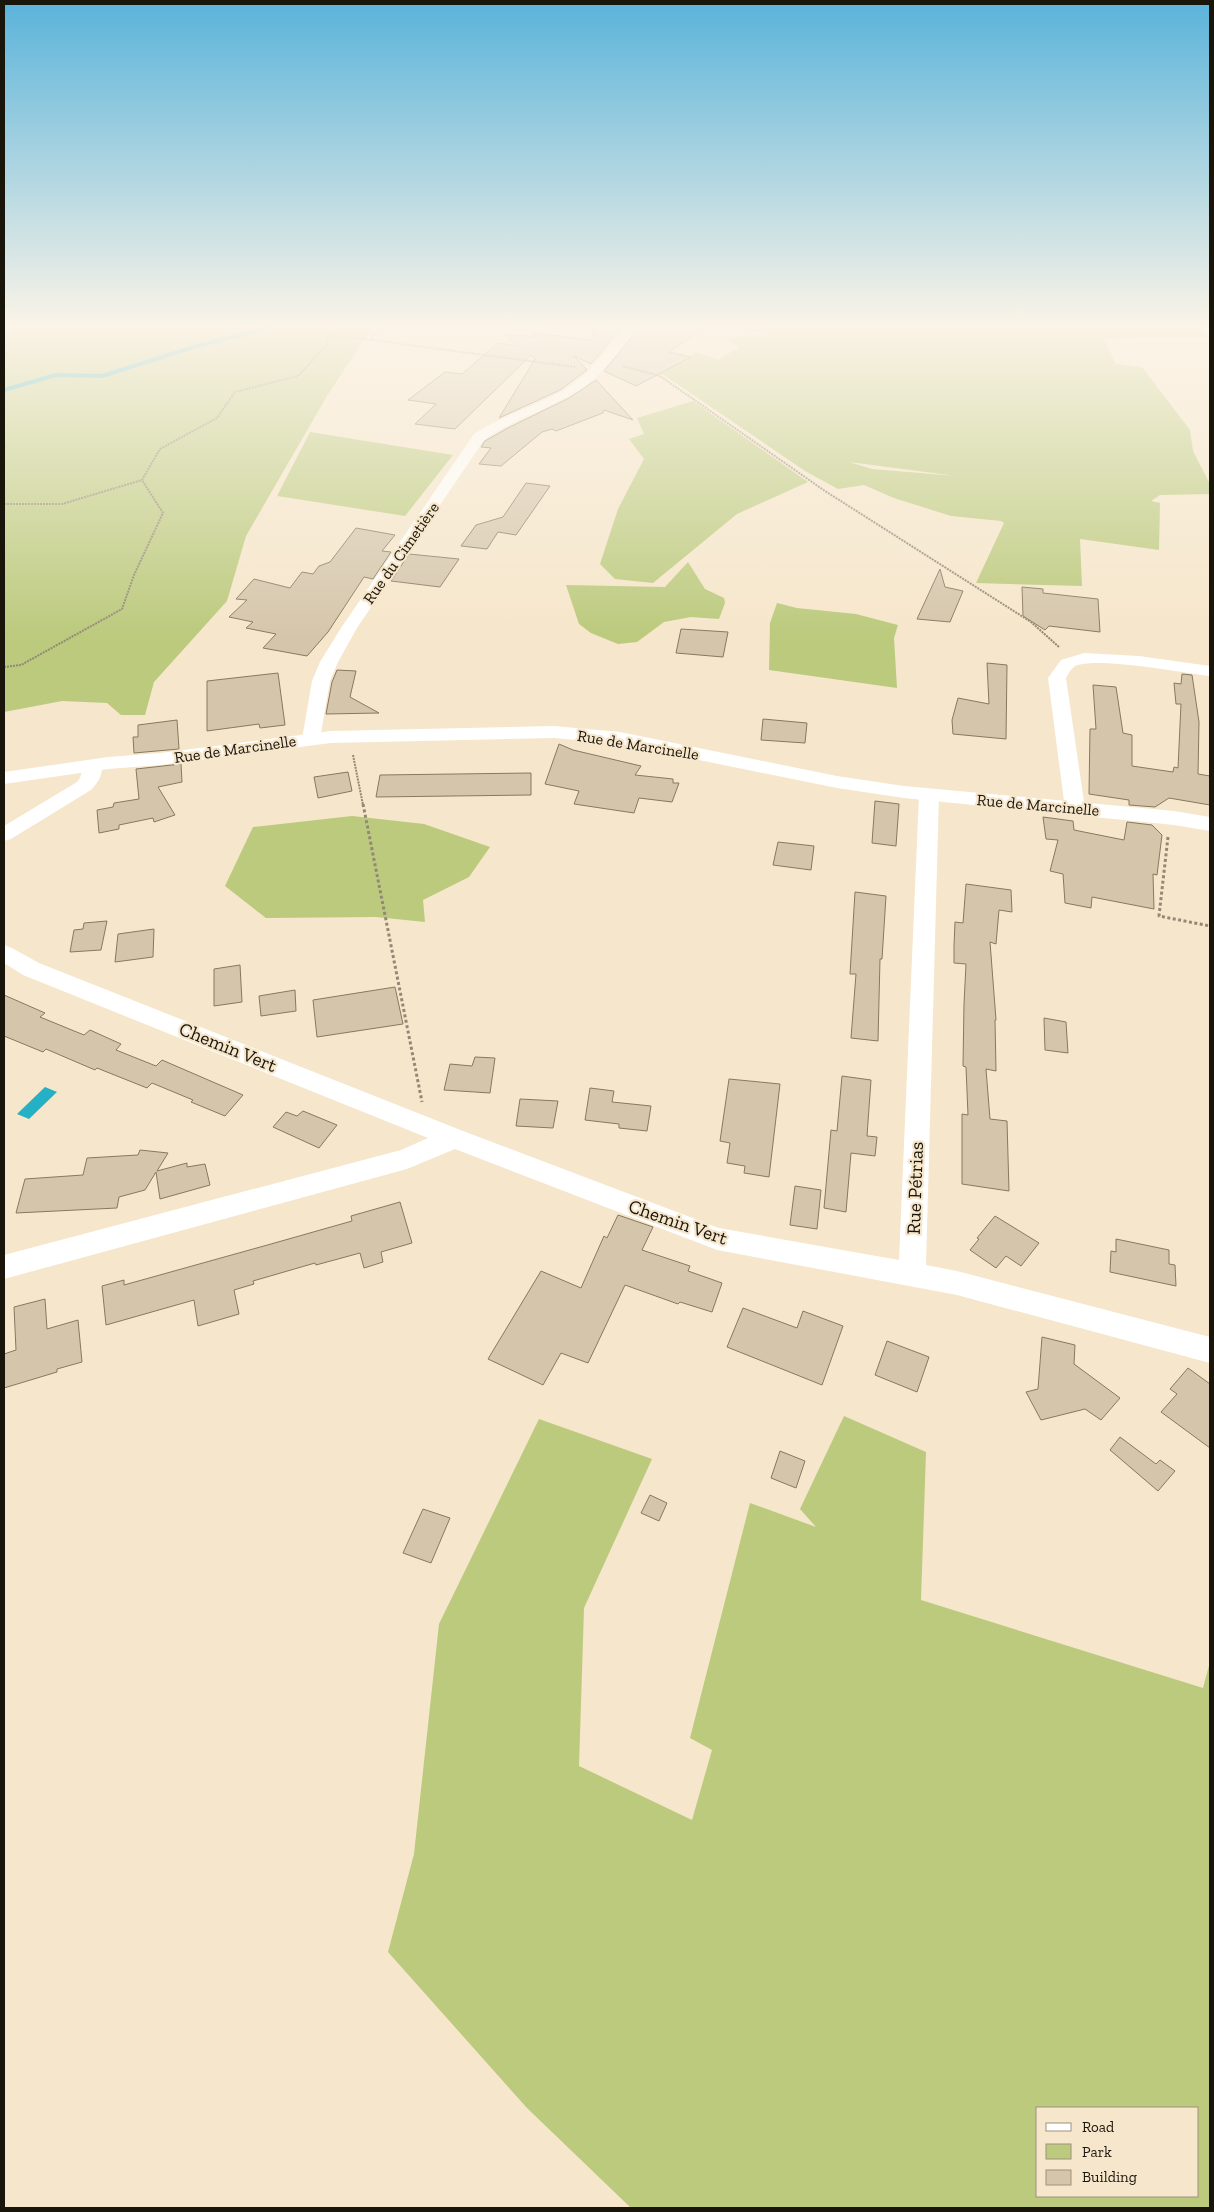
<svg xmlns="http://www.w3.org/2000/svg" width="1214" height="2212" viewBox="0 0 1214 2212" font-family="'Zilla Slab',serif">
	<rect width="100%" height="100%" fill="#f6e6cb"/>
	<g fill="#bbca7d" fill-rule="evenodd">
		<path d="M4,327H372L327,396L246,536L227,601L154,682L145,715H121L107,703L62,701L4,712Z"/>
		<path d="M746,327H1200L1210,337H1139L1104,339L1116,364L1142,367L1190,430L1193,451L1210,484V494L1160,495L1151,501L1160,503L1159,550L1080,539L1082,586L976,583L1004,523L1001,521L951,516L894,498L864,485L838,489L805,471L664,375L652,371L683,361L696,352L718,360L740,347L727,340C747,333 764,335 784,337L744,330ZM849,462L956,476L872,469Z"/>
		<path d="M693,401L808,482L737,514L653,583L615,579L600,564L618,509L644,459L629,439L644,434L637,418Z"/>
		<path d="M310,432L453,455L405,516L277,496Z"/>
		<path d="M688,562L705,589L724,598L725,603L719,619L691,617L664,622L637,642L618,644L591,633L579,624L566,585L665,587Z"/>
		<path d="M777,603L797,608L856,614L898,625L894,638L897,688L769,670L770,623Z"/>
		<path d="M352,816L424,824L490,847L469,877L423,900L425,922L376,917L266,918L225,886L253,827Z"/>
		<path d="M844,1416L926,1452L921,1600L1203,1688L1210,1662V2208H631L527,2108L388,1952L414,1854L439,1624L539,1419L652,1459L584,1608L579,1766L692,1820L712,1750L690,1738L750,1503L816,1527L800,1509ZM1038,2108H1198V2196H1038Z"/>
	</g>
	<path fill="#24b1c6" d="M45,1087L57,1092L29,1119L17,1114Z"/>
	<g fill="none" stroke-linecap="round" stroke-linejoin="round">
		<path stroke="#24b1c6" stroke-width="4" d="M4,390L56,375L102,376L197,346L270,327"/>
	</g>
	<g fill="#d5c6ab" stroke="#877960">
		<path d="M593,327H622L591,364L574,356L587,370L560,390L499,418L535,359L531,355L455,429L415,424L436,404L408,400L445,372L462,374L498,343L519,346L504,334L536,337L534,336L535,333L592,340Z"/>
		<path d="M640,327H706L669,352L691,357L636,386L604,371Z"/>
		<path d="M596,380L633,420L604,410L603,413L556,431L552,429L542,432L501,466L479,464L491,448L481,447L485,441L508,428L569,398Z"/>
		<path d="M526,483L550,486L516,535L498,532L487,549L461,546L476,525L503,517Z"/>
		<path d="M356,528L395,535L382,551L391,552L373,579L364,577L328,632L307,656L263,648L276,634L246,628L253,622L229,617L247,600L236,599L254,579L290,588L302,572L313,574L319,566L330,562Z"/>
		<path d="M409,554L459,559L440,587L391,581Z"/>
		<path d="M940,569L945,587L963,591L950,622L917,619Z"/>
		<path d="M1022,587L1043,589V593L1098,599L1100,632L1049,626L1045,630L1023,616Z"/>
		<path d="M681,629L728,632L723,657L676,653Z"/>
		<path d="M987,663L1007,665L1006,739L953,734L952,720L958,698L989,704Z"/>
		<path d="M337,670L356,671L350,697L379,713L326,714L332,682Z"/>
		<path d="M278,673L285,725L260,728L259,724L207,731V681Z"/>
		<path d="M1182,674L1192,675L1199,722L1198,774L1210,776V805L1169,798L1155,807L1129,805V800L1089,794L1090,729H1096L1093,685L1116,687L1123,733L1132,735V766L1173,772L1174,767L1178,768L1181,704H1176L1174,683L1181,684Z"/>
		<path d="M763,719L807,723L805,743L761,740Z"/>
		<path d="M177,720L179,749L134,753L133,737H138V725Z"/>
		<path d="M559,744L573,750L641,766L635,775L673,779V783H679L672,802L639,798L634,813L574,804L579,791L545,784Z"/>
		<path d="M181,764L182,782L158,787L175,815L154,822L153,818L119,825V829L99,833L97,810L113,807L114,803L139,799L136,769Z"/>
		<path d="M348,772L352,791L318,798L314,777Z"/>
		<path d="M531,773V795L376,797L380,775Z"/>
		<path d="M875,801L899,804L896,846L872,843Z"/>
		<path d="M1043,817L1073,821L1074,830L1124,840L1127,822L1152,825L1162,835L1157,875L1153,874L1154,909L1092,897L1091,908L1065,903L1063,874L1050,871L1058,840L1046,839Z"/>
		<path d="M778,842L814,846L811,870L773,865Z"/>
		<path d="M966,884L1011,890L1012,912L999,910L996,944L990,942L996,1020H995L996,1071L986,1069L990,1119L1007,1121L1009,1191L962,1184V1114L968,1115L966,1067L963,1066L964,1004L966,964L954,963V946L955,922L963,923Z"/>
		<path d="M855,892L886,896L882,959H880L878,1041L851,1038L856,974H850Z"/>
		<path d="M107,921L101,950L70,952L74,930L83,929L84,923Z"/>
		<path d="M154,929L153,957L115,962L118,934Z"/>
		<path d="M240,965L242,1002L214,1006V969Z"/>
		<path d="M395,987L403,1024L317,1037L313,1000Z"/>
		<path d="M295,990L296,1011L261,1016L259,996Z"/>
		<path d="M4,995L45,1013L40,1017L84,1035L90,1030L121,1044L116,1050L156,1066L162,1060L243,1095L225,1116L191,1102L193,1100L152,1083L147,1088L97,1068L95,1070L46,1049L43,1052L4,1036Z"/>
		<path d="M1044,1018L1066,1022L1068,1053L1045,1050Z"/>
		<path d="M475,1057L495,1058L490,1093L444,1090L450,1064L472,1066Z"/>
		<path d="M842,1076L871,1080L867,1136L877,1137L875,1156L851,1153L846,1212L824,1208L831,1130L837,1131Z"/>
		<path d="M729,1079L780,1084L769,1177L744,1173L745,1166L727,1163L730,1143L720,1141Z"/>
		<path d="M590,1088L614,1091L612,1102L651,1106L647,1131L619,1128V1124L585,1120Z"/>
		<path d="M520,1099L558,1101L553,1128L516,1126Z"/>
		<path d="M303,1111L337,1125L319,1148L273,1127L286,1112L297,1116Z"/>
		<path d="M140,1150L168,1153L157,1171L187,1163V1167L205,1164L210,1185L160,1199L156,1172L145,1190L119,1197L117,1208L16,1213L25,1179L83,1175L87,1158L138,1155Z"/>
		<path d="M795,1186L821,1190L817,1229L790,1225Z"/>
		<path d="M400,1202L412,1243L381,1252L383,1262L364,1268L360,1253L316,1265L315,1263L253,1281L254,1284L234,1290L239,1314L198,1326L194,1300L106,1325L102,1286L124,1280V1285L271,1244L352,1221L351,1216Z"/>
		<path d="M618,1215L653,1227L642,1250L690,1266L688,1271L722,1283L712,1312L680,1302L678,1304L625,1285L588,1363L561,1353L543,1385L488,1359L541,1271L581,1288L604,1236L607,1238Z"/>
		<path d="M995,1216L1039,1243L1021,1266L1006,1256L996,1268L970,1250L979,1239L977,1238Z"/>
		<path d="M1116,1239L1169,1250V1264L1175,1265L1176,1286L1110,1272L1111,1251L1116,1252Z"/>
		<path d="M45,1299L47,1329L78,1320L82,1362L57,1369V1372L4,1388V1354L16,1350L14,1307Z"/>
		<path d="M743,1308L797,1328L803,1311L843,1326L822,1385L727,1347Z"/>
		<path d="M1042,1337L1075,1345L1074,1364L1120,1398L1101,1420L1085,1409L1041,1420L1026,1392L1038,1389Z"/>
		<path d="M887,1341L929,1357L917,1392L875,1375Z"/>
		<path d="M1188,1368L1210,1384V1448L1161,1412L1177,1394L1170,1389Z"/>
		<path d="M1120,1437L1156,1464L1160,1460L1175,1471L1158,1491L1110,1450Z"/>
		<path d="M780,1451L805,1461L796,1488L771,1478Z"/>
		<path d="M650,1495L667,1503L659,1521L641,1513Z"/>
		<path d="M423,1509L450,1518L431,1563L403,1553Z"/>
	</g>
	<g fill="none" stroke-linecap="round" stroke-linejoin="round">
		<g stroke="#938875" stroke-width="2" stroke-dasharray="2 1" stroke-linecap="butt">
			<path d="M379,327L371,340L575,367"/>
			<path d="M328,335L371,340"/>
			<path d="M623,366L660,376L825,491L1031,622L1059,647"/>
			<path d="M4,504H62L142,480"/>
			<path d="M4,667L21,665L122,609L134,575L163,513L142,480L160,449L217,418L235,392L298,376L327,345L330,327"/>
			<path d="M353,755L363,805"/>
		</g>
		<g stroke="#938875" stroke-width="3" stroke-dasharray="3 2.5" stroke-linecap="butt">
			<path d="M363,804L422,1102"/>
			<path d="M1168,837L1159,916L1210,926"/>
		</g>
		<g fill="#fff" fill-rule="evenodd">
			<path d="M625,327H638C625,344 597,380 580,390C549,409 514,419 484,440L357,628L338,662L330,681L320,739L318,743L311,745L304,743L302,739L312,681L320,662L341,628L474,434C505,413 543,405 573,384C593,369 609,346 625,327Z"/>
			<path d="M1202,327H1210V333L1206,332Z"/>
			<path d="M1084,653L1139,656L1210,666V676C1185,673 1095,656 1075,666C1071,669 1068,674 1066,678L1085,809L1082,813L1075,815L1068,813L1065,809L1048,678L1061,660Z"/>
			<path d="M92,760L99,762C106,772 98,782 91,790L11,839L4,841V826L77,782C83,776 81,768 85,762Z"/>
			<path d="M929,789L936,791L939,795L926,1265L957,1271L1210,1337V1363L957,1295L717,1250L455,1149L407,1169L4,1279V1255L401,1150L428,1138L23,975L4,963V945L12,948L39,963L463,1131L719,1228L899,1260L919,795L922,791Z"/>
		</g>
		<path fill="#fff" fill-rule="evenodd" d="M554,726L620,732L837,776L904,786L1174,811L1210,817V831L1174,825L904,798L837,788L620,744L554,738L331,743L160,765L108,769L4,784V772L108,757L160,753L331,731Z"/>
	</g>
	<linearGradient id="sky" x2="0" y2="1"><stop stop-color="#59b3da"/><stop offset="0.51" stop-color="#fbf4e8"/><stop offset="1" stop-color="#fbf4e8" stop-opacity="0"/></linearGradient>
	<rect width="1214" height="637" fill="url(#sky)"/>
	<g text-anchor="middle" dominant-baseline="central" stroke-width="4.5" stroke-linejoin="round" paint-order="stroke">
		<g font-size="16" fill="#1a150b" stroke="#f6e6cb">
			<text transform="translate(401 553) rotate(-55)">Rue du Cimetière</text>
			<text transform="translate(638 745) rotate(9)">Rue de Marcinelle</text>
			<text transform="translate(235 749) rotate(-8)">Rue de Marcinelle</text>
			<text transform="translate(1038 805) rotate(5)">Rue de Marcinelle</text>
		</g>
		<g font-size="19" fill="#1a150b" stroke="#f6e6cb">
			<text transform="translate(228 1047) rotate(22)">Chemin Vert</text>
			<text transform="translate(915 1188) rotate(-88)">Rue Pétrias</text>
			<text transform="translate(678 1222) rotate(19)">Chemin Vert</text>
		</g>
	</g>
	<rect width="1214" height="2212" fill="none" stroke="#1a150b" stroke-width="10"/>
	<rect x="1036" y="2107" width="162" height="90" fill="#f6e6cb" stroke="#9e927e"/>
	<rect x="1046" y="2123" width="25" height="8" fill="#ffffff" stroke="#9e927e"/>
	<text x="1082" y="2132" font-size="15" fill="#1a150b">Road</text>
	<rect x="1046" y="2144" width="25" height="15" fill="#bbca7d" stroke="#9e927e"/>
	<text x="1082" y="2157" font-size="15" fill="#1a150b">Park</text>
	<rect x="1046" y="2170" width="25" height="15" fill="#d5c6ab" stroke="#9e927e"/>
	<text x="1082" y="2182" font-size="15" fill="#1a150b">Building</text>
</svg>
